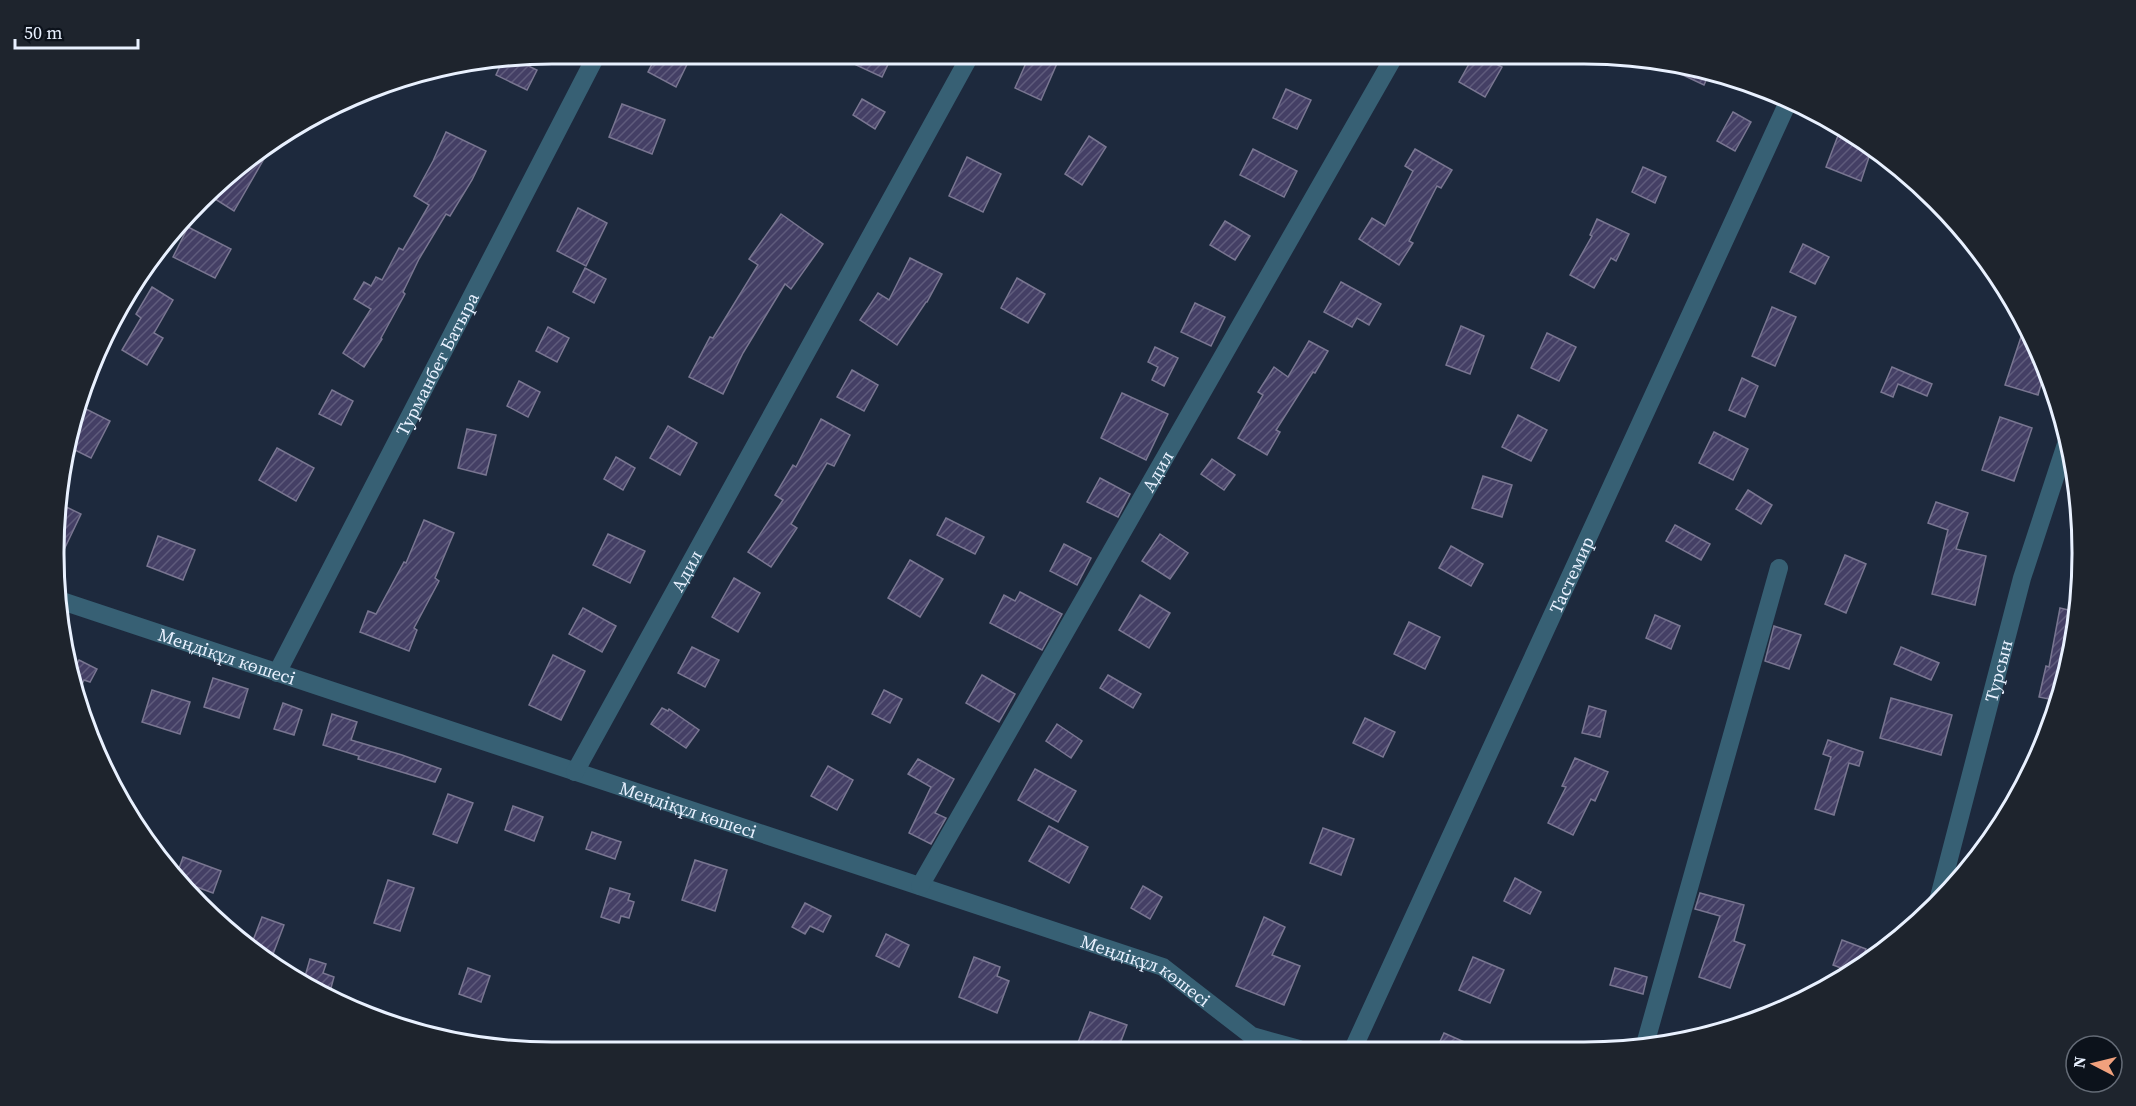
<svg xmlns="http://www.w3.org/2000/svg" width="2136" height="1106" viewBox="0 0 2136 1106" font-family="'Source Serif 4',serif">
	<defs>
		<pattern id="building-hatch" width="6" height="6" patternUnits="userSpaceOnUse" patternTransform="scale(1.5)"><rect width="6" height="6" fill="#443f65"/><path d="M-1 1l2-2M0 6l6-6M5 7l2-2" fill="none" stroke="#5f5b7c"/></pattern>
	</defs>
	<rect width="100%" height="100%" fill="#1d293d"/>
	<g fill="url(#building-hatch)" stroke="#797691" stroke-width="1.5">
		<path d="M657,54H692L676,87L648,72Z"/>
		<path d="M861,54H893L882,77L856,65Z"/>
		<path d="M1030,54H1043L1058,61L1041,100L1015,88Z"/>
		<path d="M1474,55H1480L1502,67L1485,97L1459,82Z"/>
		<path d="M516,60L537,70L527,90L496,75L502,62Z"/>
		<path d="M1669,64L1676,65L1710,71L1704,85L1668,68Z"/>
		<path d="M1286,89L1311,100L1297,129L1273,118Z"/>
		<path d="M862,99L885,112L875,129L853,115Z"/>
		<path d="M622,104L665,120L652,154L609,137Z"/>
		<path d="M1733,112L1751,122L1735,151L1717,141Z"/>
		<path d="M446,132L486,151L472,180L450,216L446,214L419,259L403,292L405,294L381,338L382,339L364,367L343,353L371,309L354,299L364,282L371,286L376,277L382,280L399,248L403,250L429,205L414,196L433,161Z"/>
		<path d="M1839,133L1863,142L1872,148L1861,181L1826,167Z"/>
		<path d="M1089,136L1106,147L1082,185L1065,174Z"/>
		<path d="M272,145L234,211L212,197L249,157Z"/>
		<path d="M1253,149L1297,171L1284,197L1240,175Z"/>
		<path d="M1415,149L1452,170L1441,188L1437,186L1409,241L1413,243L1399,265L1359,239L1372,218L1385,226L1413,171L1405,166Z"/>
		<path d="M967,157L1001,174L983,212L949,196Z"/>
		<path d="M1643,167L1666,177L1655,203L1632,192Z"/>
		<path d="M578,208L607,223L586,266L557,251Z"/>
		<path d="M781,214L823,244L791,289L785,284L743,353L723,394L689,377L710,337L713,338L758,265L749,259Z"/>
		<path d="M1597,219L1629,234L1616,261L1611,258L1594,288L1570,275L1592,236L1590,235Z"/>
		<path d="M1225,221L1250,236L1235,260L1210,245Z"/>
		<path d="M188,227L231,249L215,278L173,257Z"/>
		<path d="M1803,244L1829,257L1815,284L1790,272Z"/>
		<path d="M910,258L942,274L927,302H926L897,345L860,320L878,293L889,300Z"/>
		<path d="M585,268L606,279L594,303L573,292Z"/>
		<path d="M1017,278L1045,294L1028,323L1001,308Z"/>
		<path d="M1341,282L1381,304L1369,325L1357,318L1352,327L1324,312Z"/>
		<path d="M152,287L173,300L154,333L163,338L147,365L122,350L141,318L136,314Z"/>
		<path d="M1195,303L1225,317L1211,346L1181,332Z"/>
		<path d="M1772,307L1796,317L1775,366L1752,356Z"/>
		<path d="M2025,325L2045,370L2038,395L2005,385Z"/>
		<path d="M1461,326L1484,336L1470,374L1446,365Z"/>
		<path d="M548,327L569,338L557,362L536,351Z"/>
		<path d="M1547,333L1576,347L1559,381L1531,368Z"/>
		<path d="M1309,341L1328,351L1315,373L1313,372L1276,430L1280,432L1267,455L1238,438L1263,395L1258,392L1274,367L1288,377Z"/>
		<path d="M1155,347L1178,358L1164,386L1152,380L1158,367L1148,362Z"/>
		<path d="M1892,367L1932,384L1927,396L1898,384L1893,397L1881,392Z"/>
		<path d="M852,370L878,385L864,411L837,397Z"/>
		<path d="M1742,378L1758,386L1745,417L1729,410Z"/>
		<path d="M519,381L540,392L528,417L507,406Z"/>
		<path d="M332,390L353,401L341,425L319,414Z"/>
		<path d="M1122,393L1168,414L1146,460L1101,438Z"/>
		<path d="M82,407L110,421L91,458L67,446L73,426Z"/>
		<path d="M1518,415L1547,430L1531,461L1502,447Z"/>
		<path d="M2000,417L2032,428L2014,481L1982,470Z"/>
		<path d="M821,419L850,435L834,466L827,463L791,524L797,528L771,567L748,552L783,500L775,495L793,465L796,467Z"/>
		<path d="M668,426L697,443L680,475L650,458Z"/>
		<path d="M467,429L496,435L486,475L458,468Z"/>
		<path d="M1714,432L1748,449L1733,480L1699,463Z"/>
		<path d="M277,448L314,468L296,501L259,480Z"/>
		<path d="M616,457L635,468L623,490L604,479Z"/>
		<path d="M1212,459L1235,475L1224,490L1201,474Z"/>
		<path d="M1483,476L1512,485L1502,517L1472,508Z"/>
		<path d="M1100,478L1130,494L1118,517L1087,502Z"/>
		<path d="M1748,490L1772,505L1761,524L1736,509Z"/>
		<path d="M1936,502L1968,513L1956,549L1986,556L1975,605L1932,594L1948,530L1928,523Z"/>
		<path d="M62,505L81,514L60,558L61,535Z"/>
		<path d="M946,518L984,537L975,554L937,535Z"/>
		<path d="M424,520L454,533L435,578L439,581L414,628L417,630L409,651L360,632L368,611L376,614L404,562L406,563Z"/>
		<path d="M1675,525L1710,544L1701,560L1666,541Z"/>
		<path d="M608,534L645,551L630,583L593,565Z"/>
		<path d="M1160,534L1188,553L1170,579L1142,561Z"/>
		<path d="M158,536L195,550L183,580L147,566Z"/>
		<path d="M1064,544L1091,558L1077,585L1050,571Z"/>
		<path d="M1451,546L1483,564L1471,586L1439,568Z"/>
		<path d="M1845,555L1866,564L1846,613L1825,604Z"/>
		<path d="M910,560L943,579L920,617L888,598Z"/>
		<path d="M734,578L760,593L738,632L712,617Z"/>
		<path d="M1020,592L1062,614L1042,650L990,623L1004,595L1015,601Z"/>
		<path d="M1140,595L1170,613L1149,648L1119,630Z"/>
		<path d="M583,608L616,626L602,652L569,634Z"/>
		<path d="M2060,608L2077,612L2065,682L2058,701L2039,697L2046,666L2049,667Z"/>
		<path d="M1655,615L1680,626L1671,649L1646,638Z"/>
		<path d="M1409,622L1440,637L1425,669L1394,654Z"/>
		<path d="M1774,626L1801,635L1789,669L1765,661Z"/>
		<path d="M692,647L719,660L705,687L678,673Z"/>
		<path d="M1901,647L1939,663L1931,680L1894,664Z"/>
		<path d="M553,655L585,671L561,720L529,705Z"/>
		<path d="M79,660L97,669L90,682L84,680L80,689L74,670Z"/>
		<path d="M982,675L1015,694L999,722L966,703Z"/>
		<path d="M1108,675L1141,694L1133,708L1100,688Z"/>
		<path d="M213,678L248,689L239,718L204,707Z"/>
		<path d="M152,690L190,702L180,734L142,722Z"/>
		<path d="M884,690L902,699L890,723L872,714Z"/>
		<path d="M1891,698L1952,715L1941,755L1880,738Z"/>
		<path d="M283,703L302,710L294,735L274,729Z"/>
		<path d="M1589,706L1606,711L1600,737L1582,733Z"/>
		<path d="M662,708L668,711L669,709L699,730L686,748L651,724Z"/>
		<path d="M332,714L357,722L351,740L402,755L441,769L435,782L358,759L359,756L323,745Z"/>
		<path d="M1365,718L1395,732L1383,757L1353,743Z"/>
		<path d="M1057,724L1082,741L1071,758L1046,741Z"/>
		<path d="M1828,740L1863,752L1859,766L1849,763L1834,815L1815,809L1831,757L1823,754Z"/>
		<path d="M1575,758L1608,772L1595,801L1591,799L1573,835L1548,823L1566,787L1562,786Z"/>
		<path d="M918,759L954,779L935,813L946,818L931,844L909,833L931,787L908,774Z"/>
		<path d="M828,766L853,780L837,810L811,796Z"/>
		<path d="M1035,769L1076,791L1058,822L1018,800Z"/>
		<path d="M448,794L473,803L457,843L433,834Z"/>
		<path d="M513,806L543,817L534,841L505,830Z"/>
		<path d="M1049,826L1088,847L1069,883L1029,861Z"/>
		<path d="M1323,828L1354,839L1341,875L1310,863Z"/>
		<path d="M592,832L621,842L615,859L586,849Z"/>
		<path d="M183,857L221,871L213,893L183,882L177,874Z"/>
		<path d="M695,860L727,870L715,911L682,900Z"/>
		<path d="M1515,878L1541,892L1530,914L1504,901Z"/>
		<path d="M388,880L414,888L400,931L374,923Z"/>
		<path d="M1143,886L1162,897L1150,919L1131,908Z"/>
		<path d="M610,888L630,894L628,900L634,902L629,918L621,916L619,923L601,917Z"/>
		<path d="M1700,893L1744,905L1734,941L1745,945L1730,988L1699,977L1720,916L1695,909Z"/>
		<path d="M805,903L831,916L823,932L810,926L805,934L792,927Z"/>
		<path d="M262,917L284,925L273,954L262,950L252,943Z"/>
		<path d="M1264,917L1285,927L1272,955L1300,966L1284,1005L1236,986Z"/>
		<path d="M886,934L909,945L899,967L876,956Z"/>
		<path d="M1842,940L1866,949L1861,964L1849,971L1833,965Z"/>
		<path d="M974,957L1000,967L997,976L1009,981L997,1013L959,997Z"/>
		<path d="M1473,957L1504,970L1490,1003L1459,990Z"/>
		<path d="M310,959L326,964L323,973L334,977L329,995L321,993L304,980Z"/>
		<path d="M468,968L490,976L481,1002L459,994Z"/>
		<path d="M1615,968L1647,977L1643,994L1610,985Z"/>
		<path d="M1090,1012L1127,1025L1118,1049H1090L1077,1045Z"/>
		<path d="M1444,1033L1478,1048H1437Z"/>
	</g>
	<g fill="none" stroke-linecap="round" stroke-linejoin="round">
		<g stroke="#376074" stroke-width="18">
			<path id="s1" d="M59,600L1163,967L1252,1036L1299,1049"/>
			<path id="s2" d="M277,673L597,54"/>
			<path id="s3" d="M575,772L971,54"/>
			<path id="s4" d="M920,886L1395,55"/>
			<path id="s5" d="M1938,901L2022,578L2067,441"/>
			<path d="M1644,1048L1779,568"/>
			<path id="s6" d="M1353,1049L1789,100"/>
		</g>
	</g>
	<g text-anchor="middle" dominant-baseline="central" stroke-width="4.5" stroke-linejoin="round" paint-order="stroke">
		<g font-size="18" fill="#e9f1ff" stroke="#0c121b">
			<text stroke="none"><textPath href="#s2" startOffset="348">Турманбет Батыра</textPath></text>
			<text stroke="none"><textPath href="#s4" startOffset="478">Адил</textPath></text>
			<text stroke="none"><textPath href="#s3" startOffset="230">Адил</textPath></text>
			<text stroke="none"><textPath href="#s6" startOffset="522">Тастемир</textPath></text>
			<text stroke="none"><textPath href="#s1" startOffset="177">Меңдіқұл көшесі</textPath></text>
			<text stroke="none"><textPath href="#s5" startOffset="238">Турсын</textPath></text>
			<text stroke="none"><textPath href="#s1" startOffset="663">Меңдіқұл көшесі</textPath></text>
			<text stroke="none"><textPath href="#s1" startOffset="1149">Меңдіқұл көшесі</textPath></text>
		</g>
	</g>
	<path d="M0 0H2136V1106H0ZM552 64H1584A488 488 0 0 1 2072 552V554A488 488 0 0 1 1584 1042H552A488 488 0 0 1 64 554V552A488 488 0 0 1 552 64Z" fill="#1e242d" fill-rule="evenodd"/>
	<path fill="none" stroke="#e9f1ff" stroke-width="3" d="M552 64H1584A488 488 0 0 1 2072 552V554A488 488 0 0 1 1584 1042H552A488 488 0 0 1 64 554V552A488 488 0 0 1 552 64Z"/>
	<g transform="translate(2094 1064) rotate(277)"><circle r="28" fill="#0c121b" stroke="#646b76" stroke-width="1.5"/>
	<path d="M0-4.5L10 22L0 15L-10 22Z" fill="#f1a17d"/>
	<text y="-9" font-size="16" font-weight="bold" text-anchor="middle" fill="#e9f1ff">N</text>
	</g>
	<path d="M15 39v9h123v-9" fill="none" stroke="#e9f1ff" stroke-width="3"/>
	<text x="24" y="39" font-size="18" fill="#e9f1ff" stroke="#0c121b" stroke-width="4.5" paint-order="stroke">50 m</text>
</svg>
